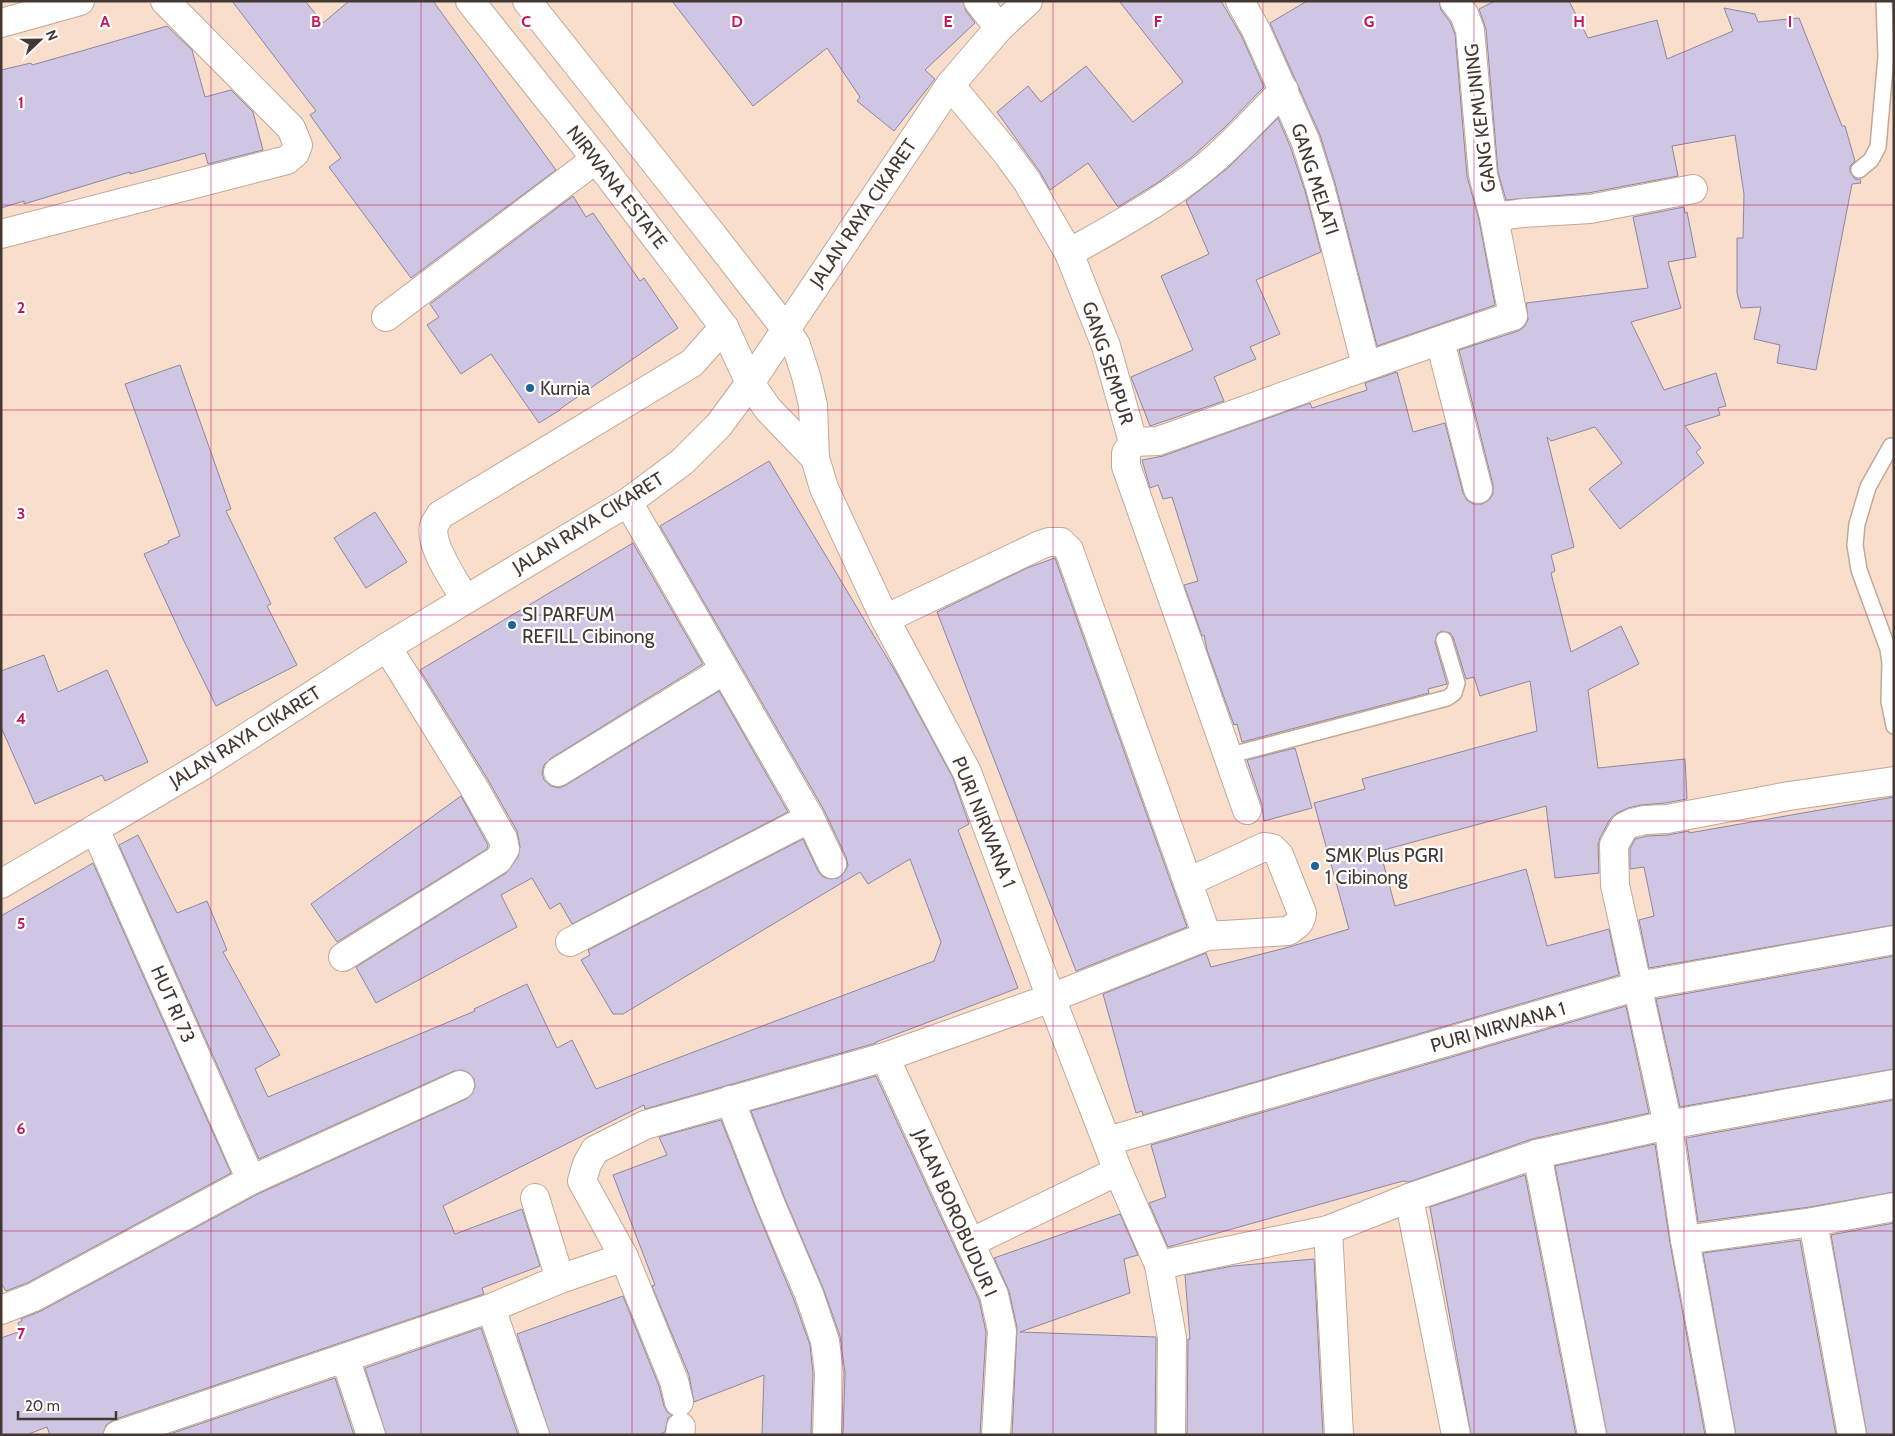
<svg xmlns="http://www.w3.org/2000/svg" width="1895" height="1436" viewBox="0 0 1895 1436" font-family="Cabin,sans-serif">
	<rect width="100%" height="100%" fill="#f9decc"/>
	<g fill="#cec6e2" stroke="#8e86a0">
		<path d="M232,1H305L323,23L349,1H433L556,170L411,278L329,167L341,158L310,115L316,111Z"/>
		<path d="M672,1H963L966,11L975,23L925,70L935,79L894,131L857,101L860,97L827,48L753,106Z"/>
		<path d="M1119,1H1221L1242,37L1264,87L1224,128L1192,157L1157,183L1118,207L1088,163L1050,190L1040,172L997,112L1028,86L1041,102L1086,66L1133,122L1183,82Z"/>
		<path d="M1307,1H1439L1441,10L1450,22L1455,34L1467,176L1479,220L1495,305L1377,346L1335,183L1320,135L1270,23Z"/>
		<path d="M1495,1H1569L1588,38L1657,20L1667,59L1733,31L1724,8L1755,14L1758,22L1799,18L1842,126H1845L1855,161L1850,166V172L1855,179H1860L1861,183L1852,184L1816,370L1777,363L1780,345L1754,339L1761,307L1741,308L1737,293V238H1743L1744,194L1735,135L1672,146L1678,176L1588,193L1506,200L1498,172L1486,29L1479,9Z"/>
		<path d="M167,26L192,50L205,97L231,90L253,112L263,150L208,164L205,153L130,174V172L24,204V201L1,208V70L31,63L32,65L85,50Z"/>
		<path d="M1278,118L1290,146L1305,191L1321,252L1256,280L1280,334L1250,347L1256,359L1214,377L1224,401L1150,426L1131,377L1193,350L1161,276L1209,254L1186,201L1229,167Z"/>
		<path d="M573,196L586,217L593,213L640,281L644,278L678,328L560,409V410L539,423L491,354L461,374L427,325L439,317L430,304Z"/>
		<path d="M1684,207L1685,213L1687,212L1696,257L1668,262L1681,308L1631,322L1664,390L1716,373L1726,406L1718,408L1720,415L1685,426L1701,448L1696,452L1704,463L1620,529L1589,489L1622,463L1595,427L1551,441L1547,437L1574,547L1551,555L1555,571L1551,573L1571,652L1621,626L1639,664L1588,690L1598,768L1685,759L1687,799L1665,803L1641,805L1628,808L1617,813L1610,819L1600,838L1598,845L1599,873L1555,878L1546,806L1380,851L1395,906L1526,869L1547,946L1609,929L1619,975L1143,1115L1142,1111L1136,1113L1103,994L1206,953L1211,967L1289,947L1349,929L1314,803L1365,789L1362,779L1537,731L1530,681L1480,696L1474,677L1466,679L1453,637L1450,633L1442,631L1437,634L1435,642L1447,684L1428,689L1429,693L1242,742L1237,724L1234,725L1207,650L1204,635L1202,636L1184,585L1198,581L1172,497L1163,499L1158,485L1150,488L1142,460L1163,456L1310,403L1312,408L1367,390L1365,383L1397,372L1413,432L1445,423L1463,493L1467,500L1473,504H1482L1489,500L1493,494V485L1459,350L1518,331L1524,327L1528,320L1526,303L1648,288L1633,217Z"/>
		<path d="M180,365L231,509L226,511L271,604L267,606L297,665L216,706L183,639L144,554L169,543L168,541L180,536L125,384Z"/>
		<path d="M769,461L898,676L953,778L969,824L958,830L1018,988L876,1042V1043L645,1109L644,1105L443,1206L455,1234L522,1209L540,1266L482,1288L484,1294L113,1420L106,1425L103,1435H50L47,1427L26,1435H1V1338L21,1331L18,1323L22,1321L21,1319L41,1311L258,1194L466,1099L472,1094L475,1087L474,1079L469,1073L462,1070L454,1071L259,1159L119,845L138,835L177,913L207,901L227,950L223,952L280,1055L255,1069L268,1097L475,1011L474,1009L527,984L557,1048L572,1040L596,1089L934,961L941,942L910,859L868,884L860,872L623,1014H613L581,960L590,955L588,950L803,839L818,871L823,877L830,879L838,878L845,872L848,865L846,857L824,810L660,526Z"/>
		<path d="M375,512L407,562L366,588L334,538Z"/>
		<path d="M633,543L703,664L550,759L544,765L542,773L544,780L551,786L559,788L566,785L719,691L788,812L572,924L560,903L550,909L532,878L501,895L517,927L376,1003L356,967L506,873L518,857L520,847L517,831L487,778L420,670Z"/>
		<path d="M1055,558L1187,927L1076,971L937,612L1027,568Z"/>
		<path d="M44,655L58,692L107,670L148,762L105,781L102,775L35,804L1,727V671Z"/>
		<path d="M1295,748L1312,808L1264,821L1262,805L1247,760Z"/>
		<path d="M461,796L488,845L487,849L337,942L311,904Z"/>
		<path d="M1894,797V925L1649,968L1639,920L1654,916L1644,867L1630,869V849L1635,839L1647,836L1668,835L1689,831V833Z"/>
		<path d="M93,863L231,1173L27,1283L6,1291L1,1283V916Z"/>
		<path d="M1894,956V1069L1680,1107L1656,999Z"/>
		<path d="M1626,1006L1649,1113L1532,1139L1409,1182L1403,1181L1392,1184L1168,1247L1149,1203L1166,1197L1151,1145Z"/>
		<path d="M876,1076L979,1300L986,1332L980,1435H843L845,1373L840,1336L823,1288L785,1199L751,1111Z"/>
		<path d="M1894,1100V1192L1810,1207L1698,1222L1686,1138Z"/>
		<path d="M721,1120L757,1211L794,1300L810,1345L813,1374L811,1435H762L764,1375L694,1402L689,1375L652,1286L655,1285L613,1175L667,1155L659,1137Z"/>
		<path d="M1655,1144L1670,1243L1705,1435H1607L1555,1166Z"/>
		<path d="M1525,1175L1576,1435H1471L1430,1207Z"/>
		<path d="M1120,1214L1138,1255L1124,1259L1130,1293L1020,1332L1156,1337L1155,1435H1012L1017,1328L1009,1291L994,1258Z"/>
		<path d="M1894,1223V1435H1867L1831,1235Z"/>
		<path d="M1800,1240L1836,1435H1736L1703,1253Z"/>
		<path d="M1314,1259L1323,1435H1187L1188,1339H1190L1185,1275L1233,1266Z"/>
		<path d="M623,1296L659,1386L664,1406L667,1412L672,1415L668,1418L665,1432L658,1435H550L517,1334Z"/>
		<path d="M481,1328L518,1435H386L365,1368Z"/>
		<path d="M335,1378L354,1435H167Z"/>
	</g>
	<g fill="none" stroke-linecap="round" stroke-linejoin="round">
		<g stroke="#c2a896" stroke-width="18">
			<g id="lane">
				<path d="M1859,170L1871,160L1878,147L1886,56L1884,1"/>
				<path d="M1891,446L1868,487L1857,524L1855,545L1859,570L1888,649L1890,663L1889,701L1894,726"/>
				<path d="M1227,756L1447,698L1454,693L1457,683L1444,640"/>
			</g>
		</g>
		<g stroke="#c2a896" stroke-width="30">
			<g id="street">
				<path d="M470,1L596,159L724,327L750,383L768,409L815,458"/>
				<path d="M527,1L711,233L785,328L796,345L806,376L813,405L815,458L824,488L885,619L967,772L1051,998L1118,1171L1159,1265L1172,1338L1171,1435"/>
				<path d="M978,1L999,28"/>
				<path d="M1240,1L1256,30L1305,140L1320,187L1366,365"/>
				<path d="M1454,1L1464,14L1470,30L1483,175L1494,217L1523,213L1590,209L1693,189"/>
				<path d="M1,23L80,1"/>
				<path d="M950,85L1005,151L1027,181L1069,253L1106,346L1133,442"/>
				<path d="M1,234L287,160L295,153L298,145L291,128L165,1"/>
				<path d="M1069,253C1120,224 1175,195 1219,155C1241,135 1262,112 1284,90"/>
				<path d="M386,317L596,159"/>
				<path d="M1440,341L1478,489"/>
				<path d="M1133,442L1158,441L1178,434C1290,395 1400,352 1513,316L1494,217"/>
				<path d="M1133,442L1126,453V466L1247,810"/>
				<path d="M628,502L810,818L832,864"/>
				<path d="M465,599C455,581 429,546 434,526C435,522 439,518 440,515L692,363L724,327"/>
				<path d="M558,772L724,670"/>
				<path d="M95,829L251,1180"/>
				<path d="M1188,882L1264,847L1272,848L1279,855L1302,913C1301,923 1296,926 1288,931L1207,936"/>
				<path d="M570,942L810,818"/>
				<path d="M343,957L498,860L505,849L503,839L473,786L387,647"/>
				<path d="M885,1057L994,1295L1002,1331L996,1435"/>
				<path d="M730,1100L771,1205L809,1294L825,1341L829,1373L827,1435"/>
				<path d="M1108,1141L1638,986L1894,940"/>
				<path d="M1537,1154L1592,1435"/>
				<path d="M535,1198L560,1279"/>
				<path d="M1409,1198L1456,1435"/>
				<path d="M1813,1222L1852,1435"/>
				<path d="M1328,1230L1339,1435"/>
				<path d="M1685,1240L1813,1222L1894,1207"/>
				<path d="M970,1243L1118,1171"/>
				<path d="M624,1257L674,1381L679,1402"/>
				<path d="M1159,1265L1328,1230L1409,1198L1537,1154L1668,1125L1894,1084"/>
				<path d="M491,1308L535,1435"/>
				<path d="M1,1310L34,1297L251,1180L460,1085"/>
				<path d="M345,1358L371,1435"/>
				<path d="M118,1435L491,1308L560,1279L624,1257L582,1181L587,1164L595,1150L645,1125L885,1057L1051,998L1207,936L1069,550L1061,542H1049L1040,545L885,619"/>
				<path d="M680,1435L681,1427"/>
				<path d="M1721,1435L1685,1240L1668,1125L1615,885L1614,845L1624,827L1632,823L1645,820L1667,819L1789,796L1894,781"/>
			</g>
		</g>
		<g stroke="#c2a896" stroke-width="30">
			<path id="secondary" d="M1,884L202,766L387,647L628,502L682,462L719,425L750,383L950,85L999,28L1028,1"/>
		</g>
		<use href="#lane" stroke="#fff" stroke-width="15"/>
		<use href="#street" stroke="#fff" stroke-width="28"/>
		<use href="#secondary" stroke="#fff" stroke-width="28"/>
	</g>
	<path fill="none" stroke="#c2185b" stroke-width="1" stroke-opacity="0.55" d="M211,1V1435M421,1V1435M632,1V1435M842,1V1435M1053,1V1435M1263,1V1435M1474,1V1435M1684,1V1435M1,205H1894M1,410H1894M1,615H1894M1,821H1894M1,1026H1894M1,1231H1894"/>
	<g fill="#1d6498" stroke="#fff" stroke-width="2">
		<circle cx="530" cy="388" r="5"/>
		<circle cx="512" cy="625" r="5"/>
		<circle cx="1315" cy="866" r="5"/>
	</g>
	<g text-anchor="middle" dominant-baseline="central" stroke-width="4.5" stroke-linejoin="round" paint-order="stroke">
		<g font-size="19" fill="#443932" stroke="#fff">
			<text transform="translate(1480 118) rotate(-97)">GANG KEMUNING</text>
			<text transform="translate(1315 179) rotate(72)">GANG MELATI</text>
			<text transform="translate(617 187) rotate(52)">NIRWANA ESTATE</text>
			<text transform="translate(863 213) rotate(-56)">JALAN RAYA CIKARET</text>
			<text transform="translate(1108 363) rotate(72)">GANG SEMPUR</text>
			<text transform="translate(588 523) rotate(-32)">JALAN RAYA CIKARET</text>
			<text transform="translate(245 737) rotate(-32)">JALAN RAYA CIKARET</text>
			<text transform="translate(984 822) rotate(68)">PURI NIRWANA 1</text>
			<text transform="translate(173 1004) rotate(66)">HUT RI 73</text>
			<text transform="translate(1498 1027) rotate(-16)">PURI NIRWANA 1</text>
			<text transform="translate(955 1213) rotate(66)">JALAN BOROBUDUR I</text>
		</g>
		<g font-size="19" fill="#443932" stroke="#fff" text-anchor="start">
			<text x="540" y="388">Kurnia</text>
			<text x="522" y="614">SI PARFUM<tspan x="522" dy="22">REFILL Cibinong</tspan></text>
			<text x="1325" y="855">SMK Plus PGRI<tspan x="1325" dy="22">1 Cibinong</tspan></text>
		</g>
	</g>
	<g font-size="16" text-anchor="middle" font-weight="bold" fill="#c2185b" stroke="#fff" stroke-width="4.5" stroke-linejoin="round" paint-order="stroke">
		<text x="105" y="27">A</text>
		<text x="316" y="27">B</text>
		<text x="526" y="27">C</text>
		<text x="737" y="27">D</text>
		<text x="948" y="27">E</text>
		<text x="1158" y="27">F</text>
		<text x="1369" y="27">G</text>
		<text x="1579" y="27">H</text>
		<text x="1790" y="27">I</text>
		<text x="21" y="108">1</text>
		<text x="21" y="313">2</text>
		<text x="21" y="519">3</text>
		<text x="21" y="724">4</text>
		<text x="21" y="929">5</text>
		<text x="21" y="1134">6</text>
		<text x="21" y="1339">7</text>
	</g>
	<rect width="1895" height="1436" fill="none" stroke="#443932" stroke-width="5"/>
	<g transform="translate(40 40) rotate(68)" stroke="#ffffff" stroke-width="4" paint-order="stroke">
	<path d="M0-4L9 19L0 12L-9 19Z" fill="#443932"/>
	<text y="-8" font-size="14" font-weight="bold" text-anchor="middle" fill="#443932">N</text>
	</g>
	<path d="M18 1411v8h98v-8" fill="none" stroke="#443932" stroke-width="2.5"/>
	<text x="25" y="1411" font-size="15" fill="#443932" stroke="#ffffff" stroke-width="4" paint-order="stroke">20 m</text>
</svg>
